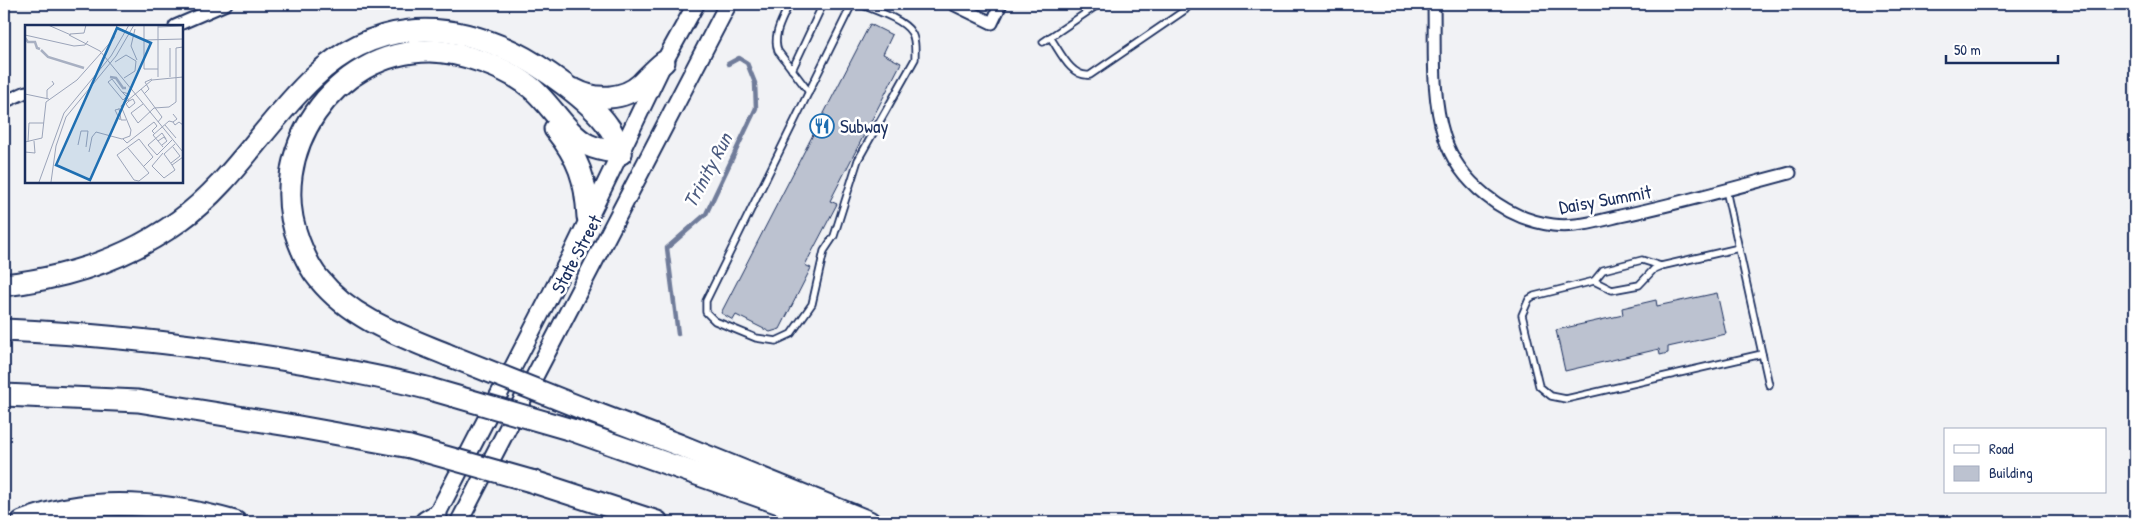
<svg xmlns="http://www.w3.org/2000/svg" width="2139" height="526" viewBox="0 0 2139 526" font-family="'Patrick Hand',sans-serif">
	<rect width="100%" height="100%" fill="#f1f2f5"/>
	<filter id="ink" filterUnits="userSpaceOnUse"><feTurbulence type="fractalNoise" baseFrequency=".02" numOctaves="2"/><feDisplacementMap in="SourceGraphic" scale="10" xChannelSelector="R" yChannelSelector="G"/><feConvolveMatrix kernelMatrix="1 2 1 2 8 2 1 2 1" color-interpolation-filters="sRGB"/></filter>
	<g filter="url(#ink)">
		<g fill="none" stroke-linecap="round" stroke-linejoin="round">
			<path stroke="#707c9a" stroke-width="4.5" d="M678,334L667,248L706,214L756,108L755,83L747,63L739,58L728,64"/>
		</g>
		<g fill="#bcc2d0" stroke="#1b2f5e">
			<path d="M870,24L892,35L883,54L901,63L830,201L837,204L805,265L811,268L780,329L770,332L736,315L733,320L721,313Z"/>
			<path d="M1717,293L1726,334L1668,347V353L1660,355L1659,349L1565,371L1556,330L1623,315L1622,308L1656,300L1657,306Z"/>
		</g>
		<g fill="none" stroke-linecap="round" stroke-linejoin="round">
			<g stroke="#1b2f5e" stroke-width="9">
				<g id="service">
					<path d="M789,4C783,19 772,34 778,51L809,92"/>
					<path d="M852,4L706,301V312L715,321L756,338L776,341L791,334L812,304L824,251L834,236L858,160L915,59C915,51 916,39 911,32C903,19 874,10 860,4"/>
					<path d="M1050,37C1060,51 1071,78 1090,75L1185,10L1190,4"/>
					<path d="M1043,42L1099,4"/>
					<path d="M792,70L823,4"/>
					<path d="M1726,190L1769,385"/>
					<path d="M1739,248L1661,266L1654,269L1639,285L1612,290L1594,281L1534,296L1529,299L1522,315L1539,386L1551,396L1566,399L1762,354"/>
					<path d="M1594,281L1603,270L1642,260L1661,266"/>
				</g>
			</g>
			<g stroke="#1b2f5e" stroke-width="15">
				<g id="minor">
					<path d="M953,4L992,23L1001,4"/>
					<path d="M1434,4C1435,47 1431,94 1444,136C1458,182 1505,219 1553,225C1575,228 1599,221 1620,216C1677,204 1733,188 1790,173"/>
					<path d="M175,26L226,4"/>
					<path d="M4,102L26,92"/>
				</g>
			</g>
			<g stroke="#1b2f5e" stroke-width="20">
				<g id="secondary">
					<path d="M433,522L571,255L664,62L696,4"/>
					<path d="M459,522L728,4"/>
				</g>
			</g>
			<g stroke="#1b2f5e" stroke-width="25">
				<g id="motorway">
					<path d="M575,90C595,101 624,100 641,84C649,76 655,69 664,62"/>
					<path d="M555,129C579,159 586,179 588,217"/>
					<path d="M4,285C67,278 128,258 179,221C233,182 266,122 314,77C372,22 442,18 513,52C540,65 591,101 608,126C614,133 617,144 621,153"/>
					<path d="M4,330C105,334 205,346 305,363C347,371 389,378 430,389"/>
					<path d="M448,355C402,336 351,319 319,279C310,269 304,255 299,242C264,153 334,51 430,51C460,51 507,68 529,86C549,101 566,134 588,145C598,150 610,151 621,153"/>
					<path d="M4,395L138,401L288,425L410,447"/>
					<path d="M584,409L679,445L869,522"/>
					<path d="M572,430L833,522"/>
					<path d="M531,481L657,522"/>
					<path d="M22,522C89,495 167,503 235,522"/>
					<path d="M426,522L436,516"/>
				</g>
			</g>
			<use href="#service" stroke="#fff" stroke-width="5.5"/>
			<use href="#minor" stroke="#fff" stroke-width="11"/>
			<use href="#secondary" stroke="#fff" stroke-width="16"/>
			<use href="#motorway" stroke="#fff" stroke-width="21"/>
			<g stroke="#1b2f5e" stroke-width="25" stroke-linecap="butt">
				<g id="motorway-bridge">
					<path d="M448,355L584,409"/>
					<path d="M430,389L572,430"/>
					<path d="M410,447L531,481"/>
				</g>
			</g>
			<use href="#motorway-bridge" stroke="#fff" stroke-width="21"/>
		</g>
	</g>
	<defs>
		<g id="restaurant-ring" transform="scale(1.25)"><circle r="9.5" fill="#fff" stroke="#1f6fb2" stroke-width="1.5"/><path d="M-5-6h1v4h1v-4h1v4h1v-4h1v5L-1.5 .5V6h-2V.5L-5-1ZM5-6V6H3V1.5H1.5Q1.5-4 5-6Z" fill="#1f6fb2"/></g>
	</defs>
	<g fill-rule="evenodd">
		<use href="#restaurant-ring" x="822" y="126"/>
	</g>
	<g text-anchor="middle" dominant-baseline="central" stroke-width="5" stroke-linejoin="round" paint-order="stroke">
		<g font-size="19" fill="#1b2f5e" stroke="#fff" text-anchor="start">
			<text x="840" y="126">Subway</text>
		</g>
		<g font-size="19" fill="#1b2f5e" stroke="#fff">
			<text transform="translate(1605 199) rotate(-10)">Daisy Summit</text>
			<text transform="translate(576 254) rotate(-62)">State Street</text>
		</g>
		<g font-size="20" font-style="italic" fill="#4c5c81" stroke="#fff">
			<text transform="translate(707 170) rotate(-62)">Trinity Run</text>
		</g>
	</g>
	<g transform="translate(25 25)">
		<rect width="158" height="158" fill="#f1f2f5"/>
		<path fill="none" stroke="#a8b0c2" stroke-width="2.5" d="M0,13L3,17H10L12,23L15,24M16,25L23,32L59,43M85,52L91,53L98,63H101"/>
		<path fill="none" stroke="#9ba4b9" stroke-width="1" d="M23,0L46,10M119,0V44H133M133,0V52M133,2L158,1M110,4L106,21L112,35M45,9L59,8L61,0M0,10L49,21L60,20L63,16M44,10L75,26L158,127M119,15L158,14M145,23V52M77,27L89,13L92,0M90,37L101,30L111,36L110,46L99,53M116,64L137,92L133,97M97,67L104,69V70L102,72L99,74L98,75L83,57L87,54L97,67L102,72L104,76L108,74L110,78L104,83L101,79L104,76M0,69L24,74M119,69L124,64L120,57L127,54M22,74V65L29,59L27,56M118,79L106,88L113,98L129,83L144,82L151,77V23L158,22M94,83L96,95H101M94,84L90,85L95,95M148,89L152,94L148,97L150,100L154,97L158,100M129,97L132,101L127,106L130,109M140,100L151,113M98,114L102,118L129,97M141,114L137,108L123,120L132,130L147,115M133,116L139,112L142,116L137,120M0,117L17,113L21,77L52,55L76,28M3,117L4,98H19M150,119L139,129L147,140L158,132M53,120L56,106H63L61,122M138,122L128,110L144,96L148,97M103,123L124,148L114,156L109,155L92,130L114,114L128,132L119,141M0,127L10,128L9,116M64,127L67,112L71,107L97,114L105,111L106,105L96,81L127,55L158,52M138,128L127,141L139,153L150,145L147,140M146,138L155,131L148,122M14,157L39,88L86,31L104,0M26,157L31,121L41,92L91,31L109,0"/>
		<path fill="#1f6fb2" fill-opacity="0.15" stroke="#1f6fb2" stroke-width="2.5" d="M92,3L126,18L65,155L31,140Z"/>
		<rect width="158" height="158" fill="none" stroke="#1b2f5e" stroke-width="2.5"/>
	</g>
	<rect width="2139" height="526" fill="none" stroke="#fff" stroke-width="20"/>
	<rect x="10" y="10" width="2119" height="506" fill="none" stroke="#1b2f5e" stroke-width="2" filter="url(#ink)"/>
	<rect x="1944" y="428" width="162" height="65" fill="#ffffff" stroke="#a4acbf"/>
	<rect x="1954" y="445" width="25" height="8" fill="#ffffff" stroke="#a4acbf"/>
	<text x="1989" y="454" font-size="15" fill="#1b2f5e">Road</text>
	<rect x="1954" y="466" width="25" height="15" fill="#bcc2d0" stroke="#a4acbf"/>
	<text x="1989" y="478" font-size="15" fill="#1b2f5e">Building</text>
	<path d="M1946 55v8h112v-8" fill="none" stroke="#1b2f5e" stroke-width="2.5"/>
	<text x="1954" y="55" font-size="15" fill="#1b2f5e" stroke="#ffffff" stroke-width="4" paint-order="stroke">50 m</text>
</svg>
